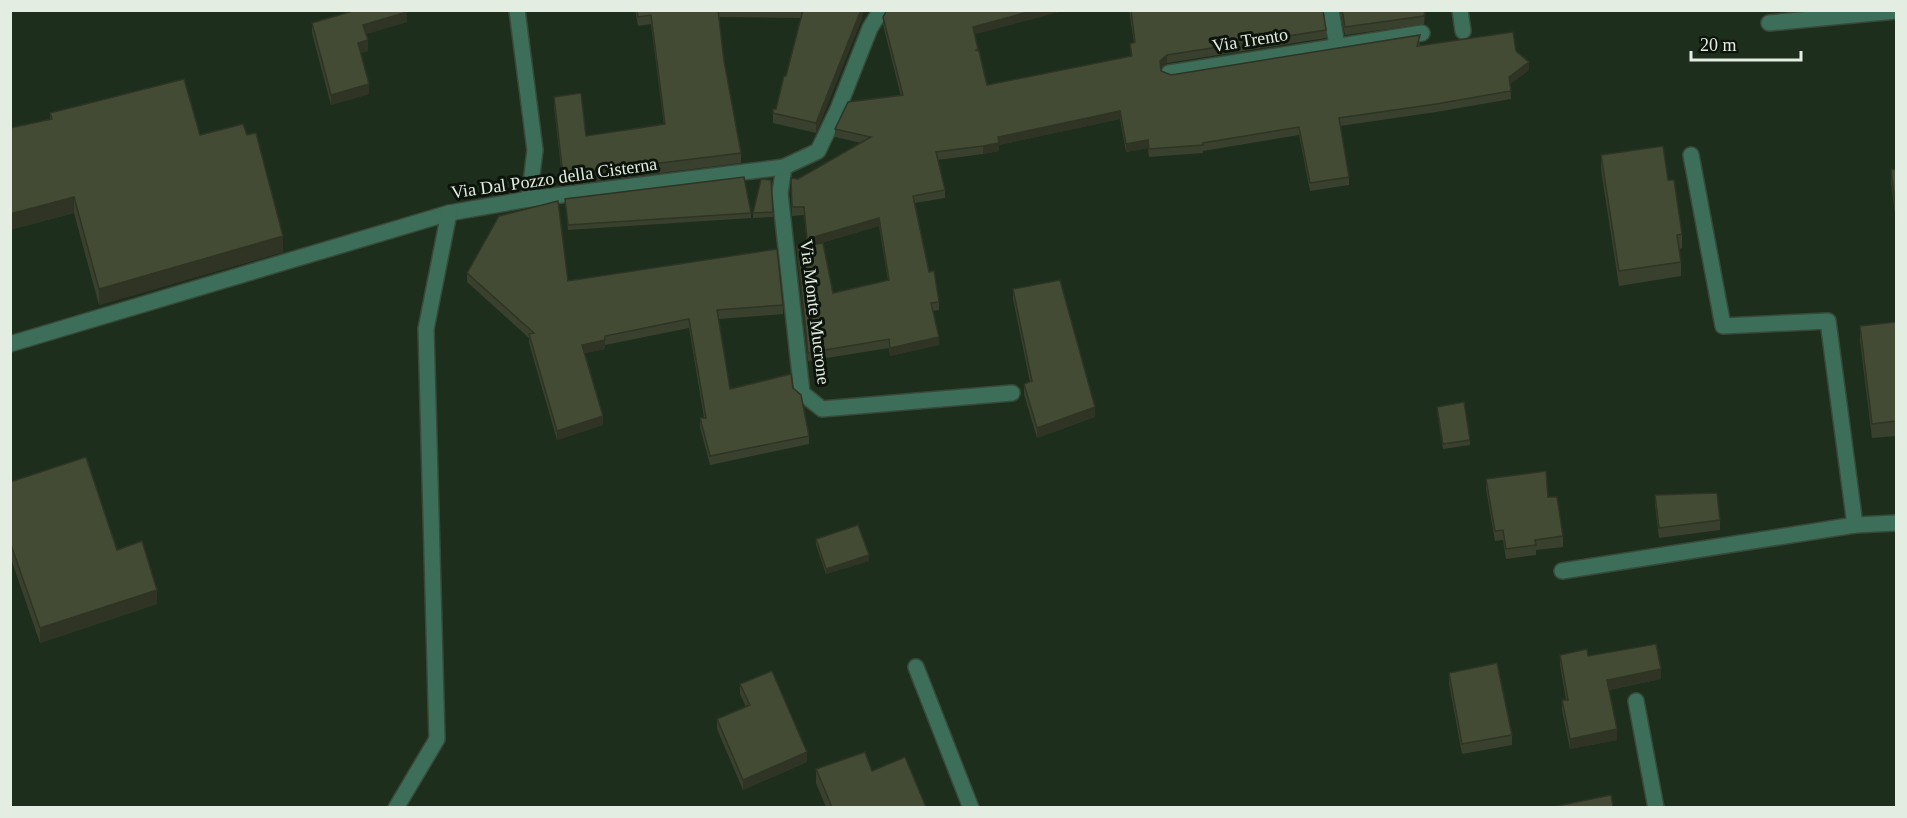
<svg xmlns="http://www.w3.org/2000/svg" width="1907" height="818" viewBox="0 0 1907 818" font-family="Georgia,serif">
	<rect width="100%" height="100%" fill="#1d2e1d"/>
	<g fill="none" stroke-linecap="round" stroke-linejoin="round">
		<g stroke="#394939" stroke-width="18">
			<path id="lane" d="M1769,23L1896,11"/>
		</g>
		<g stroke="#394939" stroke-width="18">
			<g id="street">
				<path d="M517,10L535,150L529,199"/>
				<path d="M1331,10L1337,46"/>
				<path d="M1460,10L1463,31"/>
				<path d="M1169,73L1422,33"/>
				<path d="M1691,155L1723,326L1828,321L1855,525"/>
				<path d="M784,167L780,193L802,393L822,409L1012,393"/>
				<path d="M10,344L449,213L529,199L784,167L818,151L838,109L870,28L881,10"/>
				<path d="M1562,571L1855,525L1896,523"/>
				<path d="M916,667L971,808"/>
				<path d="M1636,701L1656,808"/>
				<path d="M396,808L437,739L426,329L449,213"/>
			</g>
		</g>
		<use href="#lane" stroke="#3c6e5a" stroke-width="15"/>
		<use href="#street" stroke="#3c6e5a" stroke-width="15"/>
	</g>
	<g fill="#3a402e" fill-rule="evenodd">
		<path d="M635,10H863L862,18L816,133L773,123V109H776L786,76L801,18L718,17L724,61L741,153V163L563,185L554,107V97L586,136L664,125L651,24L638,26Z"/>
		<path d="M1129,10H1323L1326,30V38L1167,63L1161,68V71L1171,75L1420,43L1419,46L1516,51L1529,70L1510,84L1511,99L1436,112L1340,126L1349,177V185L1310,191L1299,135L1203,151V153L1149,157L1148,148L1126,152L1120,119L999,145V151L983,154L938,160L945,190V198L915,203L929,272L939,302V310L933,311L939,345L890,356L889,348L808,361L797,255V246L807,245L804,215L792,216L791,178L798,179L861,143L835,137V129L901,96L883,25V17L975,34L987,85L1131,56L1130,44L1134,43ZM879,226L888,281L833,293L821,243Z"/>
		<path d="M1340,10H1426L1424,24L1345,35Z"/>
		<path d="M407,22L366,34L368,51L360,53L369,94L331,105L312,33V23Z"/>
		<path d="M1895,80H1896V103L1895,92Z"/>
		<path d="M50,113L200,135L283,252L99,305L74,213L10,230V128L50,119Z"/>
		<path d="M1601,155L1668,180L1682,234V248L1679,249L1681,262V276L1619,286L1601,170Z"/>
		<path d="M1896,169V221L1891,182V170Z"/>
		<path d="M771,180L773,217L753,218V213Z"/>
		<path d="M565,199L751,213V218L568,230Z"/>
		<path d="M467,273L568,281L783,305V314L719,319L730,389L793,388L809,436V444L710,465L700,427V418H704L689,328L605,345V349L584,353L603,425L557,440L529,343V338L467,282Z"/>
		<path d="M1013,289L1095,417L1037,438L1024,394V384L1030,382L1013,299Z"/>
		<path d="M1896,322V436L1872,438L1860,341V326Z"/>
		<path d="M1437,407L1470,440V445L1443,449L1437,412Z"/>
		<path d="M1486,479L1548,497L1563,536V547L1536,550V555L1506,559L1503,540L1495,541L1486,489Z"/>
		<path d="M10,482L117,550L157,604L40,643L10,556Z"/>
		<path d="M1655,495L1720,520V530L1659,538L1655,505Z"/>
		<path d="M816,539L869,561L826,574L816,545Z"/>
		<path d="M1560,655L1588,656L1661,679L1609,690L1617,740L1570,749L1562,710V700H1566L1560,665Z"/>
		<path d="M1449,673L1512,735V745L1462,754L1449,683Z"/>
		<path d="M740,684L807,762L743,790L717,729V719L746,707L740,694Z"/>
		<path d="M816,769L872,771L926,807H826L816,783Z"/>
	</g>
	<g fill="#2f3425">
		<path d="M863,10L862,18L816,133V123L856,11Z"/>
		<path d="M1036,10H1067L973,35V27Z"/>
		<path d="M1425,10L1426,11L1424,24V16Z"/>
		<path d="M407,12V22L363,35V25Z"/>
		<path d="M368,40V51L358,53V43Z"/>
		<path d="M1167,55V63L1160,69V61Z"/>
		<path d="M1529,62V70L1509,85V77Z"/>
		<path d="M369,84V94L331,105V95Z"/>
		<path d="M1120,111V119L999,145V151L983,154V146L998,137Z"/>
		<path d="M1148,140V148L1126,152V144Z"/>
		<path d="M74,197V213L10,230V214Z"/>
		<path d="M879,218V226L807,247V239Z"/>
		<path d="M283,236V252L99,305V289Z"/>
		<path d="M939,337V345L890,356V348Z"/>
		<path d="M605,340V349L582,354V345Z"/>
		<path d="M1095,407V417L1037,438V428Z"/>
		<path d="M603,416V425L557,440V431Z"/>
		<path d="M869,555V561L826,574V569Z"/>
		<path d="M157,590V604L40,643V628Z"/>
		<path d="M1661,669V679L1607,690V680Z"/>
		<path d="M1617,729V740L1570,749V739Z"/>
		<path d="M807,752V762L743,790V780Z"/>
	</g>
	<g fill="#434b35" stroke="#2f3425" stroke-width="1.5">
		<path d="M356,10H406L407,12L363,25L368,40L358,43L369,84L331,95L312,23Z"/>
		<path d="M637,10H718L724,61L741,153L563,175L554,97L581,93L586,136L665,124L651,15L638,17Z"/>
		<path d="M803,10H861L816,123L773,113V109H776L784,76H786Z"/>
		<path d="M887,10H1036L973,27L978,49L976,50L979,51L987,85L1132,56L1130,44L1135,42L1131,10H1323L1326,30L1167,55L1160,61L1161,71L1171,75L1420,35L1417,46L1513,32L1516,51L1529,62L1509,77L1511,91L1436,104L1339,118L1349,177L1310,183L1299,127L1203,143V145L1149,149L1148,140L1126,144L1120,111L998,137L999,143L983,146L936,152L945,190L913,196L929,272L934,271L939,302L931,303L939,337L890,348L889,339L808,353L797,246L823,243L833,293L889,280L879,218L807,239L804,207H792L791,178L798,179L871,137L835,129L848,102L903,95L883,17Z"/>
		<path d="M1342,10H1425L1424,16L1345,27Z"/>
		<path d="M184,79L200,135L243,124L247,135L256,133L283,236L99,289L74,197L10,214V128L52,119L50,113Z"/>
		<path d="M1663,146L1668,180H1674L1682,234L1677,235L1681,262L1619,271L1601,155Z"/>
		<path d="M1896,169V209L1891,170Z"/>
		<path d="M744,177L751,213L568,225L565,199Z"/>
		<path d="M761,179L771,180L773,212L753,213Z"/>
		<path d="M558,201L568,281L777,249L783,305L717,310L730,389L791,374L793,388L801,395L809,436L710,456L700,418H706L689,319L605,336V340L582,345L603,416L557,431L529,334L534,333L467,273L499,216Z"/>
		<path d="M1060,280L1095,407L1037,428L1024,384L1032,381L1013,289Z"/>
		<path d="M1896,322V421L1872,424L1860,326Z"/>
		<path d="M1464,402L1470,440L1443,444L1437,407Z"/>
		<path d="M86,457L117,550L142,541L157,590L40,628L10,542V482Z"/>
		<path d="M1546,471L1548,497H1557L1563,536L1535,540L1536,545L1506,549L1503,530L1495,531L1486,479Z"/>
		<path d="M1717,493L1720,520L1659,528L1655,495Z"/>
		<path d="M858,525L869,555L826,569L816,539Z"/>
		<path d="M1656,644L1661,669L1607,680L1617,729L1570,739L1562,700H1568L1560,655L1587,649L1588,656Z"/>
		<path d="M1497,663L1512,735L1462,744L1449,673Z"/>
		<path d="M772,671L807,752L743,780L717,719L750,705L740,684Z"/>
		<path d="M865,752L872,771L905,757L926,807H832L816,769Z"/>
		<path d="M1611,795L1613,807H1558L1557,806Z"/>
	</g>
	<g text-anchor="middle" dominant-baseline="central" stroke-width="6" stroke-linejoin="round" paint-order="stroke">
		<g font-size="18" fill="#e3ede2" stroke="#0c140c">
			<text transform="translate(1250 40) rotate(-9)">Via Trento</text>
			<text transform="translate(554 178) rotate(-8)">Via Dal Pozzo della Cisterna</text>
			<text transform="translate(815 312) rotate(83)">Via Monte Mucrone</text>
		</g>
	</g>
	<rect width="1907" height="818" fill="none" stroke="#e3ede2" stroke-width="24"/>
	<path d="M1691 51v9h110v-9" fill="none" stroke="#e3ede2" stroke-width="3"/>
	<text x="1700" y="51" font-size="18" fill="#e3ede2" stroke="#0c140c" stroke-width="4.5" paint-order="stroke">20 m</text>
</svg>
